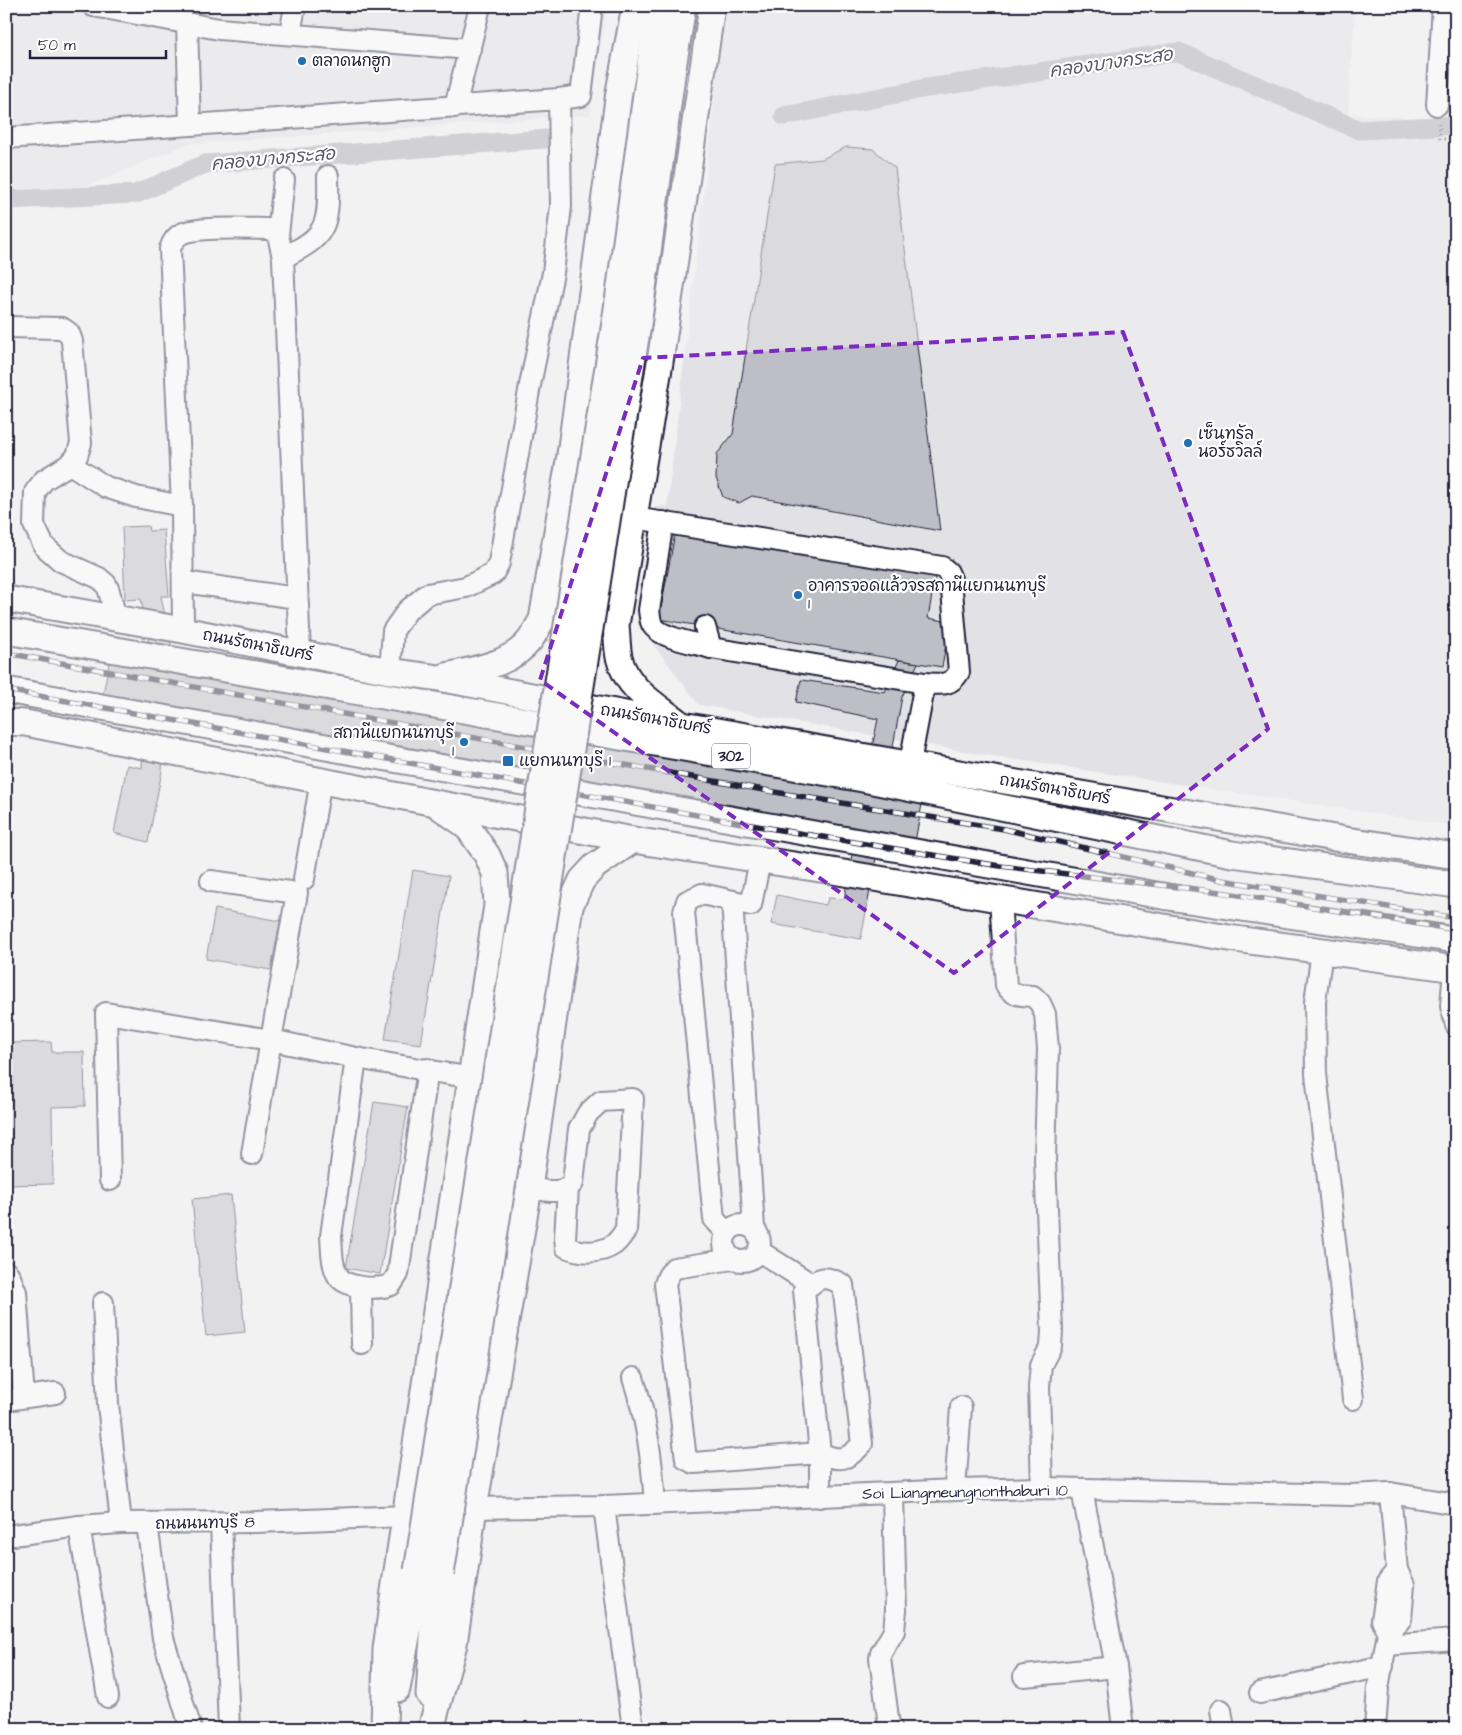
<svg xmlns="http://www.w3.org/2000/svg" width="1462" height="1735" viewBox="0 0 1462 1735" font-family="'Architects Daughter','Playpen Sans Thai',sans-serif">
	<rect width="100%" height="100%" fill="#f2f2f3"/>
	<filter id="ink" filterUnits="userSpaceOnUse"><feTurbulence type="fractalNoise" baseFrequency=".02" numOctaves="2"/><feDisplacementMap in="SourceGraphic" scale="10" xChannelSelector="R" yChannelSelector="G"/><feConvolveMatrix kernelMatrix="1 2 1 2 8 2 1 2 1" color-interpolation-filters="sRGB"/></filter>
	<g filter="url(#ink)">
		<g fill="#e2e2e6">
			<path d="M6,6H607L590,115L188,144L88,186L6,190Z"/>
			<path d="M724,6H1355L1348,114L1456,120V826L985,755L699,705L637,623L655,507L667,506L713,114Z"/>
		</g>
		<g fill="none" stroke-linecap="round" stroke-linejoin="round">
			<g stroke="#a8a8b2" stroke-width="19">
				<path d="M784,116L927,88L1179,52L1359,130L1456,125"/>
				<path d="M6,200L136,194L205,164L545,139"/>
			</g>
		</g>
		<g fill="#bebec6" stroke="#22223b">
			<path d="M846,147L873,149L895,168L940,531L752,496L739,503L723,497L716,478L717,454L733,434L775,164L822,159Z"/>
			<path d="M148,526L149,531L164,530L169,596H161L175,664L864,786L878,719L796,702L801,680L885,692L899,660L918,663L902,697L885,790L923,799L914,847L879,842L861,939L771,924L777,895L826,905L828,898L844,899L855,838L165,716L162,771L148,842L114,833L127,765L142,768L144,712L101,704L111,653L152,660L141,599L125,600L122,527Z"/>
			<path d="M676,528L936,572L928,618L950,622L942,667L659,619Z"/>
			<path d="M413,870L449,876L421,1044L385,1039Z"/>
			<path d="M215,909L280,921L271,970L206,959Z"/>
			<path d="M51,1042L52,1052H84L85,1106L52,1107L53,1184L6,1185V1043Z"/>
			<path d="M374,1102L408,1107L380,1274L346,1268Z"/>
			<path d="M231,1195L245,1332L206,1336L192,1199Z"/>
		</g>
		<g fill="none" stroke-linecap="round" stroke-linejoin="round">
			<g stroke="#22223b" stroke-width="24">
				<g id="minor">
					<path d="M93,6L219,29L470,49"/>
					<path d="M187,23L190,125"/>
					<path d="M290,34L295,6"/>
					<path d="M1437,105L1443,6"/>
					<path d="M455,107L480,6"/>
					<path d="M6,138L559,99L581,96L592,6"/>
					<path d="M278,235L284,180"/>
					<path d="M283,258C295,251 314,243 321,230C330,217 328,191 328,176"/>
					<path d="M6,327L62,328L69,333L72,341L81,443L77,456L70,464L44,480L35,492L34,525L44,546L61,561L99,578L106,584L109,591L116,618"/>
					<path d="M70,464L106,487L136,497L182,506"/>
					<path d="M634,518L942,567L948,572L951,579L959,672C950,687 941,684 925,683L711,648L705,627"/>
					<path d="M663,522L649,610C650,616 650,624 655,628C665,639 696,643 711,648"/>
					<path d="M184,582L297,598"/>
					<path d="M183,630L182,506L170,249C172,243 175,237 181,234C196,226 252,229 272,229L278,235L283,258L300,653"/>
					<path d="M390,671L393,631L407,611L427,594L466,587L493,574L499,563L530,385L553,273L561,206L559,99"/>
					<path d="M910,763L925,683"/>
					<path d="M304,879L321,780"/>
					<path d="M1000,900L1006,985C1012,996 1022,995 1033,996L1040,1003L1045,1014L1048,1049L1045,1160L1052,1331L1051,1346L1041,1365L1039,1387L1042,1488"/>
					<path d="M732,901L754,1228"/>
					<path d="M1322,951L1315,1002L1316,1074L1353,1399"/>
					<path d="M1454,968L1451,1006L1456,1025"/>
					<path d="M356,1058L331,1236C332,1248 331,1261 336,1272C342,1289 376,1290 391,1285L398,1274L428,1069"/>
					<path d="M252,1154L271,1040L356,1058L472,1078"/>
					<path d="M110,1180L106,1013L271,1040L297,893L211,881"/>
					<path d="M529,1188C544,1190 561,1196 573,1183L579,1129L588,1113L601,1101L633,1099L626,1230C622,1235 618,1242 613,1245C600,1254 580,1253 566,1247L565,1238L568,1188"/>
					<circle cx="742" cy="1243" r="18"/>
					<path d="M727,1233L714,1219L684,912L687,901L702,894L751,905L760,860"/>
					<path d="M759,1251L811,1284"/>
					<path d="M733,1259L674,1268L668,1276L665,1284L686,1459L694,1463L820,1453C840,1462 848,1460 862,1444L843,1285C824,1274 820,1277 804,1290L820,1453V1497"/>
					<path d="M6,1272L9,1275L16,1292L24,1397"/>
					<path d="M361,1287L362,1344"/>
					<path d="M103,1303L108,1404L121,1523"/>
					<path d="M633,1378C647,1419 652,1461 655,1504"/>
					<path d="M6,1400L55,1393"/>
					<path d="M955,1490L961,1407"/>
					<path d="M1082,1490L1116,1667L1123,1729"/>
					<path d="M604,1506L633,1729"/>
					<path d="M474,1508L604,1506L955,1490L1042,1488L1351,1495L1390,1493L1456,1504"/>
					<path d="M221,1523L229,1729"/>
					<path d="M147,1524L163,1638L191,1729"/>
					<path d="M79,1526L108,1697"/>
					<path d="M6,1536L79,1526L121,1523L257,1522L405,1516"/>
					<path d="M1388,1633L1401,1619L1404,1585L1397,1570L1390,1493"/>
					<path d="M1386,1645L1456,1640"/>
					<path d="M1024,1676L1116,1667"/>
					<path d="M1260,1693L1383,1666"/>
					<path d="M1221,1710L1224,1729"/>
					<path d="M892,1729L889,1725L880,1658L881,1653L894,1631L896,1610L893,1494"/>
					<path d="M1375,1729L1378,1688L1388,1633L1382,1620L1388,1581L1397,1570"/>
				</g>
			</g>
			<g stroke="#22223b" stroke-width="29">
				<g id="major">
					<path d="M616,316L658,6"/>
					<path d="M639,318L673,68L683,6"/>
					<path d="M6,599L183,630L390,671L439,678L682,725L1346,840L1456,856"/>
					<path d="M6,631L863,779L1232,854L1456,885"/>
					<path d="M446,676C475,669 511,665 530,640C535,633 538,626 542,620L570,455L619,92L635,6"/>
					<path d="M6,690L1168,897L1456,940"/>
					<path d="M6,722L25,723L435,803L633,840L820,869L1235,939L1456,969"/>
					<path d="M678,722C654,704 626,688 619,657C617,647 617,635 616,625L660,362L712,6"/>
					<path d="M397,1689L409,1626L417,1571"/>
					<path d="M429,1694L434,1623L441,1574"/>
					<path d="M384,1729L386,1649L395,1584L497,905L495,873L487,855L467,826L440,807"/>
					<path d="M431,1729L454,1644L474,1508L529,1188L570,906L582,880L595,866L633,840"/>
				</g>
			</g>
			<path stroke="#22223b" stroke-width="3" stroke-dasharray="1 4" stroke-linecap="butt" d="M1439,123L1440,139L1456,138"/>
			<use href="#minor" stroke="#fff" stroke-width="20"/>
			<use href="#major" stroke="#fff" stroke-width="25"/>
			<g stroke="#22223b" stroke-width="5.5">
				<g id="rail">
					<path d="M6,653L786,794L1004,829L1222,880L1456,918"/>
					<path d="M6,690L780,830L1000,866L1220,892L1456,930"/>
				</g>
			</g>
			<use href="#rail" stroke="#fff" stroke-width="4" stroke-dasharray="11" stroke-linecap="butt"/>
			<g stroke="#22223b" stroke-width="29" stroke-linecap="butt">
				<g id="major-bridge">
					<path d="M417,1571L616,316"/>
					<path d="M441,1574L639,318"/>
				</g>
			</g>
			<use href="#major-bridge" stroke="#fff" stroke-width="25"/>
		</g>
	</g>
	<path d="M0 0H1462V1735H0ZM1123,332L1268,729L954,973L540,680L643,358Z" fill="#f2f2f3" fill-opacity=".55" fill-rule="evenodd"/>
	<path fill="none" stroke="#7b2cbf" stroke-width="4" stroke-dasharray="10 6" stroke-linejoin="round" d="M1123,332L1268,729L954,973L540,680L643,358Z"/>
	<g fill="#1f6fb2" stroke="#fff" stroke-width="2">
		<circle cx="302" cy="61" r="5"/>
		<circle cx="1188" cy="443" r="5"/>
		<circle cx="798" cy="595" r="5"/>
		<circle cx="464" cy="742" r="5"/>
		<rect x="502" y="755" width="12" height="12" rx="2.5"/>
	</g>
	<g text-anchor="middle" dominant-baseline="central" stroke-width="4.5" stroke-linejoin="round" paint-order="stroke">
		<rect fill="#fff" stroke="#646476" stroke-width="1" x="712" y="743.5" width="38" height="25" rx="4"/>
		<g font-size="15" font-weight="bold" fill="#22223b">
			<text x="731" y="756">302</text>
		</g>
		<g font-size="16" fill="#22223b" stroke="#fff" text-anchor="start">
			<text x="312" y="61">ตลาดนกฮูก</text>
			<text x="1198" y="434">เซ็นทรัล<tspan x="1198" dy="18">นอร์ธวิลล์</tspan></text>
			<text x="808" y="586">อาคารจอดแล้วจรสถานีแยกนนทบุรี<tspan x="808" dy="18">1</tspan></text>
			<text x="454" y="733" text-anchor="end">สถานีแยกนนทบุรี<tspan x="454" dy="18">1</tspan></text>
			<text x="519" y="761">แยกนนทบุรี 1</text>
		</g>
		<g font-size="16" fill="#22223b" stroke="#fff">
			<text transform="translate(258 645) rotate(11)">ถนนรัตนาธิเบศร์</text>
			<text transform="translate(656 719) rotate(10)">ถนนรัตนาธิเบศร์</text>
			<text transform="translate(1055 789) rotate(10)">ถนนรัตนาธิเบศร์</text>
			<text transform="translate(965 1492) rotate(-1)">Soi Liangmeungnonthaburi 10</text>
			<text transform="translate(205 1523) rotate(-1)">ถนนนนทบุรี 8</text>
		</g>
		<g font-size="18" font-style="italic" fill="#58586b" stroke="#fff">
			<text transform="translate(1111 63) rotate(-8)">คลองบางกระสอ</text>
			<text transform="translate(273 159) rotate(-5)">คลองบางกระสอ</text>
		</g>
	</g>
	<rect width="1462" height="1735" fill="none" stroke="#fff" stroke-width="25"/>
	<rect x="12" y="12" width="1437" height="1710" fill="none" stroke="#22223b" stroke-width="2" filter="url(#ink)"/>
	<path d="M30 50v8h136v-8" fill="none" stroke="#22223b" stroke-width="2.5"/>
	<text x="38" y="50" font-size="15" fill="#22223b" stroke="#ffffff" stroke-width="4" paint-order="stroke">50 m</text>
</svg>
